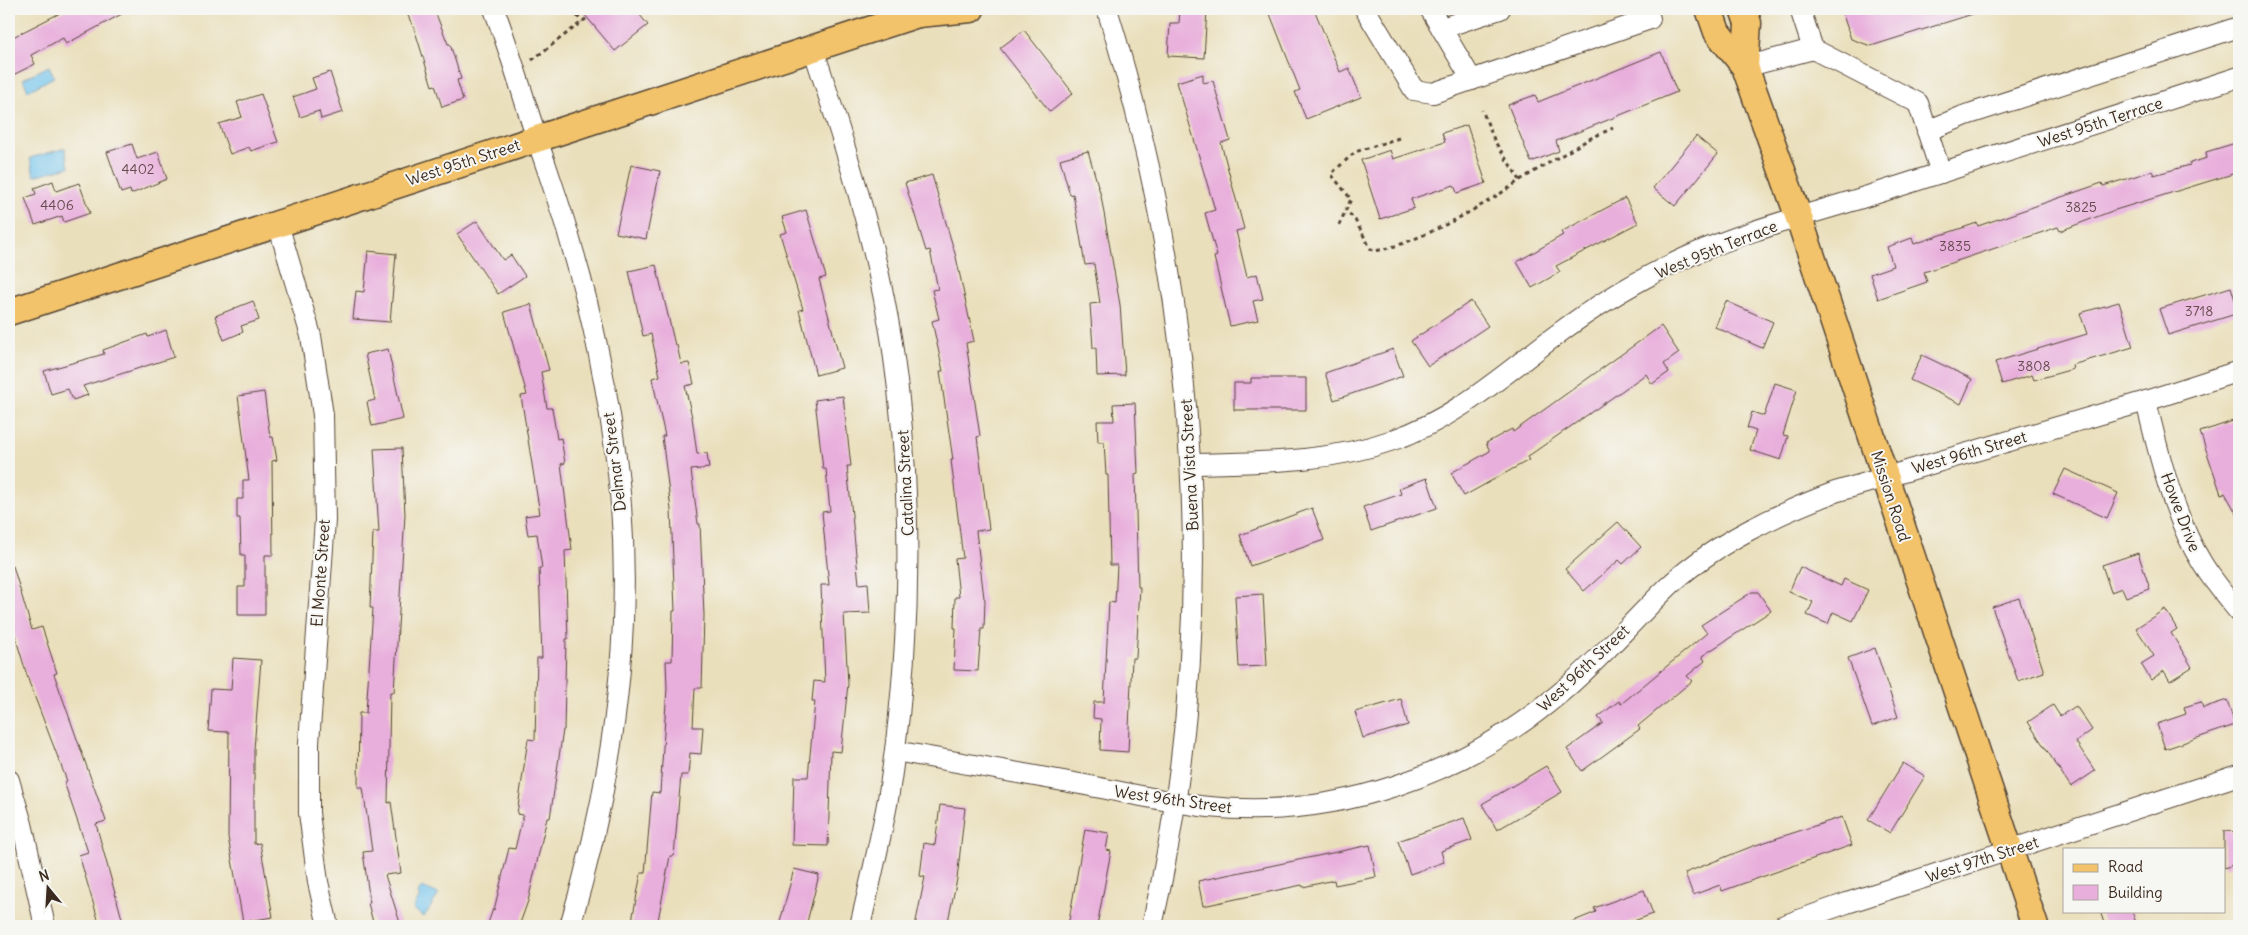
<svg xmlns="http://www.w3.org/2000/svg" width="2248" height="935" viewBox="0 0 2248 935" font-family="Delius,sans-serif">
	<rect width="100%" height="100%" fill="#f6f6f2"/>
	<filter id="ink" filterUnits="userSpaceOnUse"><feTurbulence type="fractalNoise" baseFrequency=".02" numOctaves="2"/><feDisplacementMap in="SourceGraphic" scale="10" xChannelSelector="R" yChannelSelector="G"/><feConvolveMatrix kernelMatrix="1 2 1 2 8 2 1 2 1" color-interpolation-filters="sRGB"/></filter>
	<filter id="wash" filterUnits="userSpaceOnUse"><feTurbulence type="fractalNoise" baseFrequency=".0096" numOctaves="4" result="noise"/><feDisplacementMap in="SourceGraphic" scale="20" xChannelSelector="R" yChannelSelector="G"/><feGaussianBlur stdDeviation="1.12" result="paint"/><feColorMatrix in="noise" values="0 0 0 0 0 0 0 0 0 0 0 0 0 0 0 0 0 1.4 0 .05"/><feComposite in="paint" operator="in"/></filter>
	<g filter="url(#wash)">
		<rect width="100%" height="100%" fill="#eadfbb"/>
		<g fill="#71c3ec" stroke="#567685">
			<path d="M49,66L54,77L28,91L23,79Z"/>
			<path d="M65,148L69,167L34,176L30,158Z"/>
			<path d="M422,887L439,894L424,917L413,909L420,896L417,894Z"/>
		</g>
		<g id="blocks">
			<g fill="#e8aedc">
				<path d="M68,9H131L66,44L63,38L31,55L35,64L9,77V39Z"/>
				<path d="M405,9H434L448,44H450L461,79L457,80L463,100L442,107L435,85L432,86L415,31Z"/>
				<path d="M580,9H635L648,25L615,51Z"/>
				<path d="M1180,9H1207L1204,58L1168,56L1170,23H1179Z"/>
				<path d="M1268,9H1314L1340,72L1349,68L1361,97L1306,119L1295,92L1300,90Z"/>
				<path d="M1841,9H1978L1979,12L1871,46L1851,39Z"/>
				<path d="M1024,30L1073,93L1050,112L1000,48Z"/>
				<path d="M1661,52L1677,92L1556,141L1559,151L1531,162L1508,105L1535,95L1538,102Z"/>
				<path d="M330,72L343,112L321,119L319,111L300,117L293,97L316,89L312,78Z"/>
				<path d="M1203,74V83L1213,81L1230,140L1221,143L1244,229L1236,231L1247,277L1257,274L1263,299L1253,301L1258,320L1230,326L1214,257L1217,256L1205,213L1215,210L1177,82Z"/>
				<path d="M261,94L278,142L251,151L249,147L230,154L219,124L242,117L237,102Z"/>
				<path d="M1467,125L1486,183L1457,193L1454,185L1411,199L1414,208L1380,219L1361,160L1390,150L1393,159L1445,142L1442,133Z"/>
				<path d="M1696,136L1718,154L1675,206L1653,188Z"/>
				<path d="M2239,142V172L2112,211L2060,231L2058,227L1924,272L1927,282L1878,299L1870,274L1893,266L1887,247L1912,238L1914,244L1977,223L1978,226L2102,183L2103,186L2152,171L2154,175L2190,165V163L2207,158L2206,152Z"/>
				<path d="M132,144L137,159L158,152L167,179L131,194L130,190L121,193L107,152Z"/>
				<path d="M1088,151L1101,196L1120,305L1125,375L1097,376L1096,348H1093L1090,304L1100,303L1094,264L1085,265L1073,194L1070,195L1060,159Z"/>
				<path d="M631,165L660,171L646,239L616,233Z"/>
				<path d="M932,175L956,257L974,341L966,343L980,436L977,437L989,529L976,531L984,598L985,599L984,629H981L978,671L954,670L956,628H954L955,597H959L955,559L963,558L951,460H953L940,371H943L932,321L939,319L932,290L938,289L930,250L926,251L905,183Z"/>
				<path d="M53,181L56,191L79,183L90,213L64,222L62,216L35,225L25,198L36,194L34,188Z"/>
				<path d="M1625,198L1638,223L1556,266L1560,272L1532,288L1517,262L1563,235L1561,232Z"/>
				<path d="M806,210L826,277L819,279L842,368L816,375L799,310L803,309L780,234L787,232L782,217Z"/>
				<path d="M477,221L503,260L511,255L525,276L498,294L457,234Z"/>
				<path d="M368,251L396,254L390,322L353,319L356,291L364,292Z"/>
				<path d="M656,265L675,345H677L681,364L689,363L694,384L685,386L692,417L697,454L707,453L709,468L691,470L698,524H700L704,615L702,688H695L693,727H703L701,754L690,753L688,775H681L674,856H670L657,926H631L641,873H645L652,792L660,793L667,688L666,661H672L673,611H675L671,510L662,436H665L652,378L660,376L651,334L643,336L629,271Z"/>
				<path d="M2231,287L2239,313L2168,335L2159,309Z"/>
				<path d="M253,301L259,320L241,326L243,332L224,340L215,316Z"/>
				<path d="M1471,301L1488,326L1428,366L1411,341Z"/>
				<path d="M1726,301L1773,322L1762,348L1715,327Z"/>
				<path d="M2119,302L2133,347L2072,365L2073,369L2034,380L2032,375L2002,384L1995,362L2087,334L2080,313Z"/>
				<path d="M531,304L549,370L541,372L547,408H552L557,439L561,438L565,463L561,464L572,550L565,551L568,639H566L564,730H563L550,818H547L528,901L519,926H487L493,909L494,910L509,848L515,849L523,815L517,814L528,739L535,740L537,658H542L539,568H542L537,534L528,535L525,516L540,514L521,396L527,395L504,312Z"/>
				<path d="M1661,326L1679,353L1664,364L1669,372L1652,384L1646,374L1527,457L1529,460L1464,496L1451,473L1490,451L1486,443L1512,429L1513,432Z"/>
				<path d="M166,330L174,357L83,386L88,395L73,400L68,389L51,394L44,371L104,354L103,350L147,334L148,337Z"/>
				<path d="M388,349L403,419L372,426L367,402L375,400L365,354Z"/>
				<path d="M1393,349L1403,376L1334,400L1325,373Z"/>
				<path d="M1922,355L1972,379L1961,404L1910,380Z"/>
				<path d="M1251,378H1306V410H1234V383H1251Z"/>
				<path d="M1775,383L1797,390L1783,435L1788,436L1781,460L1750,450L1756,431L1747,428L1752,412L1764,416Z"/>
				<path d="M264,392L270,437H273L277,460L272,461L273,555H265V615H238V587H245V555H241L240,518H237V499H243V480H249L238,396Z"/>
				<path d="M843,396L851,466H847L859,584L868,583L870,613L844,614L848,684L841,752L831,751L828,846L792,845L794,777H808L815,701H812L814,681L825,682L821,585H829L822,512L830,511L826,469H823L815,400Z"/>
				<path d="M1135,403L1138,473L1135,474L1138,587H1140L1136,658H1132L1128,752L1100,750L1101,719L1093,718L1094,702H1104L1109,602L1115,603L1117,565H1110L1108,475H1106L1104,442H1098L1097,421H1114L1113,404Z"/>
				<path d="M2239,419V518L2225,493L2221,494L2200,432Z"/>
				<path d="M402,448L405,515L394,692H390L388,803L391,802L401,873L385,875L401,926H374L368,903H370L363,852L372,851L363,788L358,787L359,713H366L373,608H370L373,532H379L374,449Z"/>
				<path d="M2065,469L2118,493L2107,518L2053,494Z"/>
				<path d="M1427,478L1437,508L1371,531L1363,507L1401,494L1399,488Z"/>
				<path d="M1312,508L1324,540L1250,566L1240,535Z"/>
				<path d="M1618,522L1641,547L1623,564L1619,560L1584,591L1565,569Z"/>
				<path d="M2138,553L2150,589L2126,597L2122,588L2111,592L2102,565Z"/>
				<path d="M9,566H13L32,630L42,627L57,673L54,674L106,821L96,824L124,926H100L79,855L88,852L64,782L67,781L29,682L9,616Z"/>
				<path d="M1800,567L1841,586L1844,579L1868,590L1853,621L1833,612L1828,624L1807,615L1813,602L1789,592Z"/>
				<path d="M1752,592H1758L1771,611L1702,656L1705,661L1687,676L1692,681L1638,726L1640,729L1582,771L1567,749L1603,723L1598,717L1619,701L1621,704L1707,633L1701,625Z"/>
				<path d="M1263,594L1267,666L1239,667L1235,596Z"/>
				<path d="M2019,598L2044,672L2018,681L1992,607Z"/>
				<path d="M2165,609L2177,629L2171,633L2192,667L2170,681L2164,671L2151,680L2141,664L2154,656L2136,628Z"/>
				<path d="M1875,648L1898,717L1872,726L1848,658Z"/>
				<path d="M233,658L261,660L254,749V844L260,843L273,917L243,922L228,837L229,732L208,731L211,689L231,690Z"/>
				<path d="M1401,699L1408,725L1363,738L1355,712Z"/>
				<path d="M2227,700L2235,725L2165,749L2157,724L2186,714L2184,707L2201,702L2203,708Z"/>
				<path d="M2053,705L2060,716L2076,706L2092,730L2076,742L2095,771L2071,787L2028,722Z"/>
				<path d="M1903,763L1925,776L1890,833L1868,820Z"/>
				<path d="M1546,766L1562,792L1497,830L1482,804Z"/>
				<path d="M940,805L965,808L957,879L947,926H915L925,877L920,876L924,843L935,845Z"/>
				<path d="M1842,817L1852,845L1722,891L1720,885L1693,895L1685,873L1753,846Z"/>
				<path d="M1464,818L1472,840L1441,851L1444,862L1410,874L1398,841Z"/>
				<path d="M1085,829L1109,833L1106,850L1111,851L1097,926H1068Z"/>
				<path d="M2224,831L2239,832V863L2224,868Z"/>
				<path d="M1370,845L1376,877L1335,885L1334,880L1303,887L1302,885L1203,906L1198,881Z"/>
				<path d="M794,869L819,875L806,926H779Z"/>
				<path d="M1644,890L1653,914L1620,926H1562L1596,912L1594,908Z"/>
				<path d="M2100,911H2132L2137,926H2105Z"/>
			</g>
		</g>
	</g>
	<g filter="url(#ink)">
		<use href="#blocks" fill-opacity="0" stroke="#554536" stroke-width="1"/>
		<g fill="none" stroke-linecap="round" stroke-linejoin="round">
			<g stroke="#554536" stroke-width="22">
				<g id="minor">
					<path d="M494,9C510,51 523,96 537,139C549,175 562,211 572,247C594,321 609,397 618,473C635,625 613,781 570,926"/>
					<path d="M1107,9C1199,306 1222,621 1152,926"/>
					<path d="M1365,9L1414,90L1433,93L1650,19L1647,9"/>
					<path d="M1430,9L1472,80"/>
					<path d="M1800,9L1813,49L1918,103L1941,173"/>
					<path d="M1442,28L1500,9"/>
					<path d="M813,48C845,145 876,242 892,343C914,494 912,648 888,799C880,842 870,884 860,926"/>
					<path d="M1745,67L1813,49"/>
					<path d="M1927,131L1966,115L2239,27"/>
					<path d="M278,224L311,336L323,415L325,520L309,743V813L318,882L328,926"/>
					<path d="M2146,401C2158,452 2174,518 2202,563C2213,581 2226,596 2239,612"/>
					<path d="M1191,464C1260,462 1328,463 1393,440C1454,419 1501,377 1551,339C1593,307 1639,279 1687,257C1751,228 1820,212 1887,190C2005,153 2122,115 2239,77"/>
					<path d="M895,751C956,762 1018,773 1080,784C1123,792 1166,802 1209,807C1336,820 1463,775 1559,694C1599,661 1633,620 1671,584C1717,542 1777,514 1835,492L2146,401L2239,371"/>
					<path d="M9,780L22,824L45,926"/>
					<path d="M1782,926L1847,903L2239,775"/>
				</g>
			</g>
			<g stroke="#554536" stroke-width="29">
				<g id="major">
					<path d="M1709,9L1717,32L1745,67L1799,218L2035,926"/>
					<path d="M1743,9L1748,23L1745,67"/>
					<path d="M918,14L971,9"/>
					<path d="M9,312L918,14L927,9"/>
				</g>
			</g>
			<g stroke="#554536" stroke-width="3" stroke-dasharray="4 4" stroke-linecap="butt">
				<path d="M572,9L582,22"/>
				<path d="M532,60L587,18"/>
				<path d="M1399,138L1355,152L1331,174L1351,199L1346,210L1355,220L1371,249L1374,251C1413,246 1488,204 1520,180L1495,142L1482,110"/>
				<path d="M1520,180L1589,139L1613,128"/>
				<path d="M1339,225L1346,210"/>
			</g>
			<use href="#minor" stroke="#fff" stroke-width="20"/>
			<use href="#major" stroke="#f2c36a" stroke-width="26"/>
		</g>
	</g>
	<g text-anchor="middle" dominant-baseline="central" stroke-width="4" stroke-linejoin="round" paint-order="stroke">
		<g font-size="14" fill="#664b4e">
			<text x="138" y="169">4402</text>
			<text x="57" y="205">4406</text>
			<text x="2081" y="207">3825</text>
			<text x="1955" y="246">3835</text>
			<text x="2199" y="311">3718</text>
			<text x="2034" y="366">3808</text>
		</g>
		<g font-size="16" fill="#3b2a1e" stroke="#f6f6f2">
			<text transform="translate(2100 122) rotate(-18)">West 95th Terrace</text>
			<text transform="translate(463 162) rotate(-18)">West 95th Street</text>
			<text transform="translate(1716 249) rotate(-22)">West 95th Terrace</text>
			<text transform="translate(1969 452) rotate(-16)">West 96th Street</text>
			<text transform="translate(614 462) rotate(-97)">Delmar Street</text>
			<text transform="translate(1189 465) rotate(-93)">Buena Vista Street</text>
			<text transform="translate(905 483) rotate(-93)">Catalina Street</text>
			<text transform="translate(1891 496) rotate(72)">Mission Road</text>
			<text transform="translate(2181 512) rotate(69)">Howe Drive</text>
			<text transform="translate(320 573) rotate(-86)">El Monte Street</text>
			<text transform="translate(1583 668) rotate(-43)">West 96th Street</text>
			<text transform="translate(1173 799) rotate(8)">West 96th Street</text>
			<text transform="translate(1982 859) rotate(-18)">West 97th Street</text>
		</g>
	</g>
	<rect width="2248" height="935" fill="none" stroke="#f6f6f2" stroke-width="30"/>
	<rect x="2063" y="848" width="162" height="65" fill="#f6f6f2" stroke="#aba49d"/>
	<rect x="2073" y="864" width="25" height="8" fill="#f2c36a" stroke="#aba49d"/>
	<text x="2108" y="872" font-size="15" fill="#3b2a1e">Road</text>
	<rect x="2073" y="885" width="25" height="15" fill="#e8aedc" stroke="#aba49d"/>
	<text x="2108" y="898" font-size="15" fill="#3b2a1e">Building</text>
	<g transform="translate(48 888) rotate(342)" stroke="#f6f6f2" stroke-width="4" paint-order="stroke">
	<path d="M0-4L9 19L0 12L-9 19Z" fill="#3b2a1e"/>
	<text y="-8" font-size="14" font-weight="bold" text-anchor="middle" fill="#3b2a1e">N</text>
	</g>
</svg>
